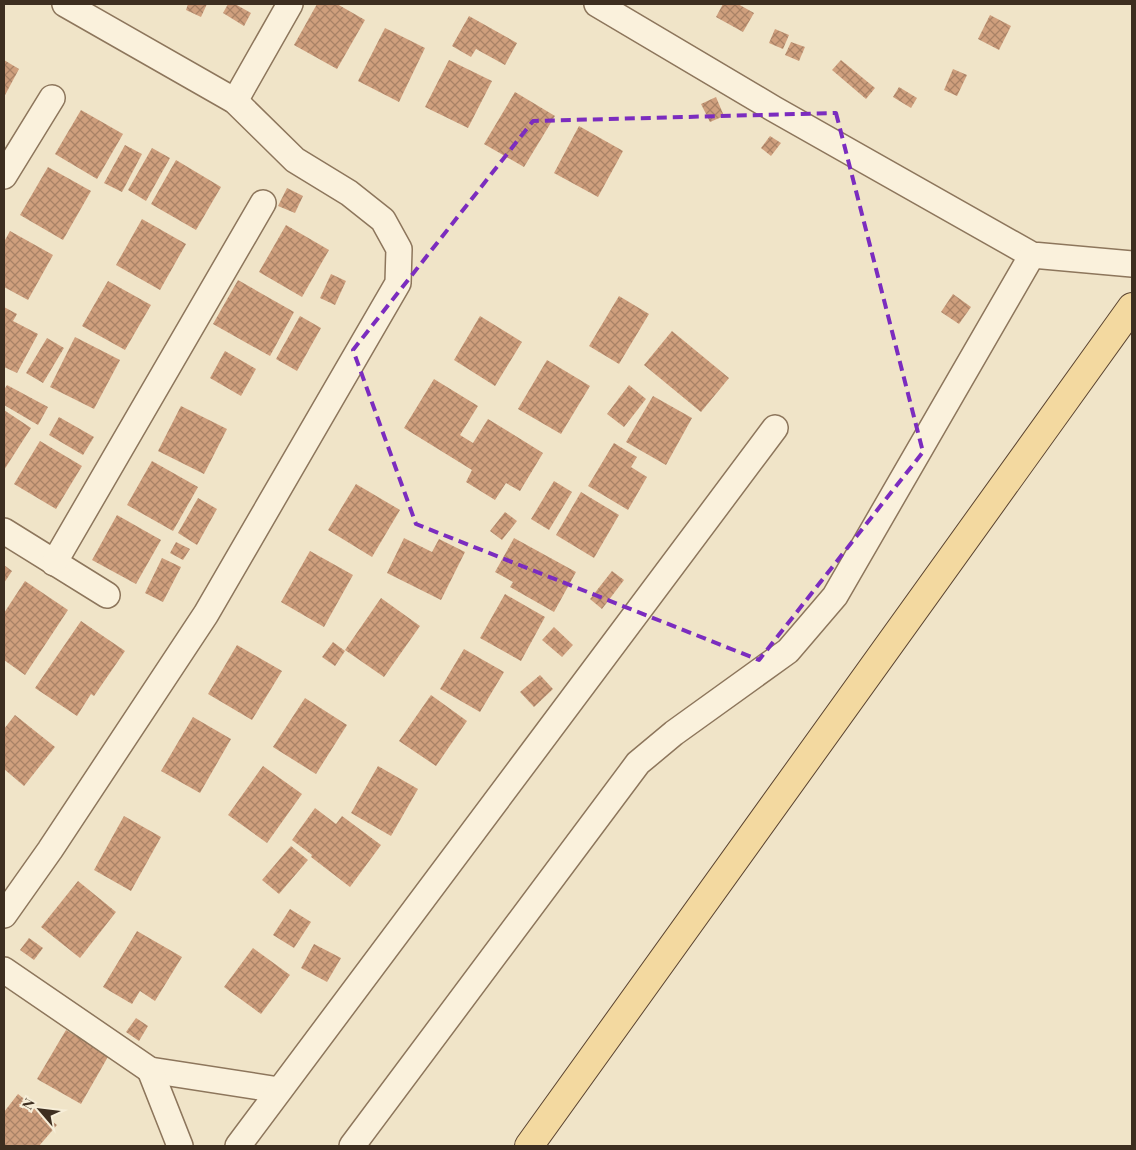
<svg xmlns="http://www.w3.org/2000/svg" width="1136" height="1150" viewBox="0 0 1136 1150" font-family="'Playfair Display',serif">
	<defs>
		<pattern id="building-cross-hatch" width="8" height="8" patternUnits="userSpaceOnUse" patternTransform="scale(1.25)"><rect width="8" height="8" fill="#cf9f7d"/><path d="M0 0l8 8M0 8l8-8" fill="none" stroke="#a98266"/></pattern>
	</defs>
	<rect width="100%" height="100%" fill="#f0e4c8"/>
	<g fill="url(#building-cross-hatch)">
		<path d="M188,4H207L201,17L186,10Z"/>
		<path d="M228,4H235L251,13L244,26L223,13Z"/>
		<path d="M317,4H337L365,20L337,69L294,45Z"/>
		<path d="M723,4H738L754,13L743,32L716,17Z"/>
		<path d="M990,15L1011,26L999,50L978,39Z"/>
		<path d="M469,16L517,43L505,65L476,49L471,57L452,46Z"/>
		<path d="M385,28L425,48L399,102L358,81Z"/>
		<path d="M775,29L789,35L783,49L769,43Z"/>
		<path d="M791,42L805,47L799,61L785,55Z"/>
		<path d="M4,60L19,69L4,97Z"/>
		<path d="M449,60L492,81L468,128L425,107Z"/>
		<path d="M841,60L875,88L866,99L832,70Z"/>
		<path d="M953,69L967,75L957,96L944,90Z"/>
		<path d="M899,87L917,98L911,108L893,97Z"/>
		<path d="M515,92L555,116L524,167L484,144Z"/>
		<path d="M716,97L724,116L710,122L701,104Z"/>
		<path d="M81,110L123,134L97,179L55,154Z"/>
		<path d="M579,126L623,151L598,197L554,173Z"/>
		<path d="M770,136L781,143L771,156L761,148Z"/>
		<path d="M125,145L142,154L122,192L104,183Z"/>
		<path d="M152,148L170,158L146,201L128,190Z"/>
		<path d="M176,160L221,187L196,230L151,204Z"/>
		<path d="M48,167L91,191L63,240L20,215Z"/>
		<path d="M287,188L303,196L295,213L278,206Z"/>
		<path d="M142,219L186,244L160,290L116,265Z"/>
		<path d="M286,225L329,250L302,297L259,272Z"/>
		<path d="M10,231L53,255L28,300L4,287V242Z"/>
		<path d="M331,274L346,281L335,305L320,298Z"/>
		<path d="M238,280L294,312L270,356L213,324Z"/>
		<path d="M108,281L151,305L125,350L82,326Z"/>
		<path d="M953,294L971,307L959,324L941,312Z"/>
		<path d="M619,296L649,314L619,364L589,346Z"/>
		<path d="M4,307L17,314L13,321L38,334L17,373L4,367Z"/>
		<path d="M300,316L321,328L297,371L276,359Z"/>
		<path d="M480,316L522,342L495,386L454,360Z"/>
		<path d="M672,331L729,378L701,412L644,365Z"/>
		<path d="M75,337L120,360L94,409L50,387Z"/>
		<path d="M47,338L64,348L43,383L26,373Z"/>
		<path d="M225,351L256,369L241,396L210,378Z"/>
		<path d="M547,360L590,386L561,434L518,409Z"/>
		<path d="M434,379L478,406L460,435L473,443L488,419L543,453L520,491L506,483L495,500L466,482L472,470L404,428Z"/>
		<path d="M7,385L48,407L38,425L4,405V390Z"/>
		<path d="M629,385L646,399L624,427L607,414Z"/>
		<path d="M653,396L692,418L666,465L626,442Z"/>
		<path d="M181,406L227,429L204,474L158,451Z"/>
		<path d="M4,410L31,428L4,470Z"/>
		<path d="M59,417L94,437L83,455L49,435Z"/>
		<path d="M40,441L82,466L56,509L14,484Z"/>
		<path d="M614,443L637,457L631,467L647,477L628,510L588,486Z"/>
		<path d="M152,461L198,487L173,531L127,505Z"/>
		<path d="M554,481L572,492L549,530L531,519Z"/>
		<path d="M356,484L400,510L372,557L328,530Z"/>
		<path d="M581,492L619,515L594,558L556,535Z"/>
		<path d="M198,498L217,509L197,545L178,533Z"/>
		<path d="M505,512L517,521L502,540L490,531Z"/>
		<path d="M117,515L161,540L136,584L92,560Z"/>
		<path d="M404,538L432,552L439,539L465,552L441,600L387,573Z"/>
		<path d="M514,538L576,572L554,612L510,587L513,582L495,572Z"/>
		<path d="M176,542L190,549L183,560L170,553Z"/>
		<path d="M310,551L353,575L324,627L281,602Z"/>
		<path d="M162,558L181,567L163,602L145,593Z"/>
		<path d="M4,565L12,571L4,583Z"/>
		<path d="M612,571L624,580L602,609L590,599Z"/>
		<path d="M25,581L68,610L25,675L4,660V613Z"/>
		<path d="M505,594L545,617L521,661L480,638Z"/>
		<path d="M381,598L420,626L384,677L345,650Z"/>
		<path d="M81,621L125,651L94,696L91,694L77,716L35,688Z"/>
		<path d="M554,627L573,645L562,657L542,640Z"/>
		<path d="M333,642L345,651L335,666L322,657Z"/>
		<path d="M237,645L282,671L252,720L208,694Z"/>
		<path d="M464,649L504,672L480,712L440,689Z"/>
		<path d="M540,675L553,689L534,707L520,692Z"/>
		<path d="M431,695L467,721L436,766L399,741Z"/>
		<path d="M305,698L347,725L316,774L273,747Z"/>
		<path d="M15,715L55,747L24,786L4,769V729Z"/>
		<path d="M193,717L231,739L200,793L161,771Z"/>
		<path d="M263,766L302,794L267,843L228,815Z"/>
		<path d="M378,766L418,789L391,836L351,813Z"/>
		<path d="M315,808L336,824L342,816L381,845L350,887L311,857L312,855L292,840Z"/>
		<path d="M124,816L161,837L131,891L94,870Z"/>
		<path d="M291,846L308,860L279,894L262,880Z"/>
		<path d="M78,881L116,912L80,958L41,927Z"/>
		<path d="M290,909L311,922L294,948L273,935Z"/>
		<path d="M137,931L182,957L155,1001L140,991L132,1004L103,987Z"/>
		<path d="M29,938L43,948L34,960L20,950Z"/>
		<path d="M314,944L341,958L327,982L301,968Z"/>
		<path d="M253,948L290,975L261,1014L224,987Z"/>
		<path d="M136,1018L148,1026L139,1041L126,1032Z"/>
		<path d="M66,1030L109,1055L81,1104L37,1079Z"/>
		<path d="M18,1094L57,1125L39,1146H4V1112Z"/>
	</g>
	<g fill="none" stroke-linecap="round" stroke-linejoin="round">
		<g stroke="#8d765c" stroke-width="28">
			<g id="minor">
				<path d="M597,4L774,109L1032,255L1132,264"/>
				<path d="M235,101L290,4"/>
				<path d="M4,176L52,98"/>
				<path d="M4,531L107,595"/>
				<path d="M54,563L263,203"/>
				<path d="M4,915L50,850L206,614L398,283L399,249L383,220L349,193L295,160L235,101L65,4"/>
				<path d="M4,970L150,1070L279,1090"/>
				<path d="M150,1070L180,1146"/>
				<path d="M238,1146L775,428"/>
				<path d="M352,1146L638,763L674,733L788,651L835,596L1032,255"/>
			</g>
		</g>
		<g stroke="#5b4430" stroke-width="30">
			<path id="major" d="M529,1146L1132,307"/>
		</g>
		<use href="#minor" stroke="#faf1dc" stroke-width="25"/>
		<use href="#major" stroke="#f3d9a0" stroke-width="28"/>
	</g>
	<path fill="none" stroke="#7b2cbf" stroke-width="4" stroke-dasharray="10 6" stroke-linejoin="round" d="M836,113L923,452L759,660L416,524L353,350L533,121Z"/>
	<rect width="1136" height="1150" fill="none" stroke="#3d2e20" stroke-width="10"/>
	<g transform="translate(40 1110) rotate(298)" stroke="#f7eed8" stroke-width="4" paint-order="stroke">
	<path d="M0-4L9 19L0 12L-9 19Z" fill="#3d2e20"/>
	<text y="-8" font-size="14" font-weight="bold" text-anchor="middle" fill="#3d2e20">N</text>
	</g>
</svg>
